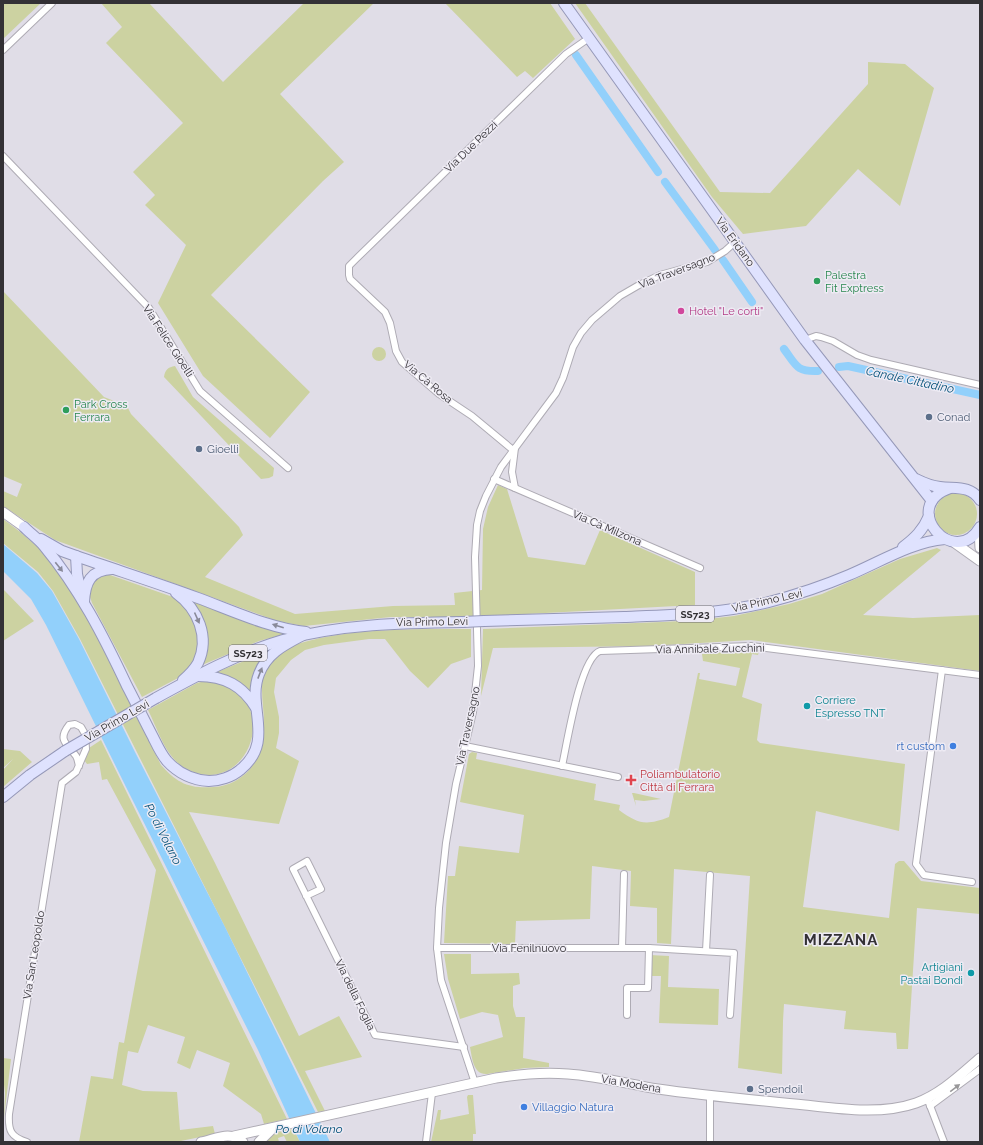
<svg xmlns="http://www.w3.org/2000/svg" width="983" height="1145" viewBox="0 0 983 1145" font-family="Raleway,sans-serif">
	<rect width="100%" height="100%" fill="#e0dde7"/>
	<g fill="#ccd2a1">
		<path d="M3,3H41L3,39Z"/>
		<path d="M101,3H149L223,82L304,3H374L280,94L344,162L323,181L211,295L310,392L270,438L203,376L158,303L186,245L145,205L155,195L133,172L183,123L106,43L122,27Z"/>
		<path d="M445,3H550L575,39L533,78L525,71L517,77Z"/>
		<path d="M575,3H585L720,192L770,193L868,84V62L905,64L934,88L900,206L858,169L806,226L743,234L712,197Z"/>
		<path d="M3,291L104,397L127,406L131,414L239,527L243,535L205,577L295,614L393,606L455,605L454,593L482,590L483,529L488,507L498,485L507,489L528,557L585,565L600,530L695,572V605L473,617H391L304,626L277,621L55,540L3,506V491L17,497L22,484L3,476Z"/>
		<circle cx="379" cy="354" r="7"/>
		<path d="M175,366L193,397L274,468L273,476L269,478L261,479L164,377C165,370 168,367 175,366Z"/>
		<circle cx="956" cy="514" r="21"/>
		<path d="M3,519L19,531L40,549L50,560L78,599L161,765C177,783 189,789 214,787C229,786 240,780 250,769C260,757 264,742 264,727C265,701 253,673 278,654C291,644 305,642 320,638C370,628 421,629 471,629V657L451,664L428,688L410,671L385,639H369L324,645L305,650L291,660L276,678L274,692L279,717V733L276,748L299,761L279,824L189,812L215,863L299,1036L339,1016L362,1057L305,1071L325,1111L318,1112L80,639L53,591L38,572L3,543Z"/>
		<path d="M937,548L941,550L863,615L913,618L980,615V671L751,640L650,646L493,648L481,696L483,629L662,622L699,620L734,616L789,604L822,594L900,559Z"/>
		<path d="M105,574L110,575L170,596L180,601L187,607L199,630L197,653L193,664L180,677L142,697L92,603L89,594L94,579Z"/>
		<path d="M3,589L34,621L3,641Z"/>
		<path d="M186,596L288,633L259,641L202,665L206,655Z"/>
		<path d="M749,650L759,651L758,655L752,654L742,697L762,704L757,740L760,743L905,764L899,831L816,811L803,907L889,918L895,864L899,861H904L921,881L980,888V914L917,908L908,1049H897L896,1033L844,1029L846,1011L784,1004L783,1021L782,1074L738,1068L750,876L674,869L671,944L657,943V908L630,906L631,871L592,866L590,919L516,921L515,944L444,943L448,876H455L459,846L519,853L524,815L460,802L469,754L472,752L477,753L476,759L596,784L594,800L620,805L619,810C638,824 646,826 669,817L698,673H700L699,679L736,686L740,668L703,661L702,654Z"/>
		<path d="M269,651L253,699L212,674Z"/>
		<path d="M205,681C213,683 223,684 231,688C270,709 254,774 209,775C201,775 191,772 183,767C165,755 158,730 148,710L197,683Z"/>
		<path d="M101,740L287,1119L264,1124L261,1114L223,1086L230,1063L197,1050L190,1069L177,1063L185,1037L148,1025L138,1053L128,1051L122,1085L143,1091L177,1092L180,1130L213,1126L215,1134L176,1142H79L91,1076L113,1079L119,1042L124,1043L156,870L107,779L102,780L99,762L87,764L84,760L89,748Z"/>
		<path d="M3,749L20,751L32,762L3,787V770L13,759L3,768Z"/>
		<path d="M632,793H634L661,799L644,801L635,800L636,806Z"/>
		<path d="M444,954H471V974L519,973L520,984L513,986V1006L516,1017H525L523,1058L549,1063V1067L525,1068L487,1074C473,1075 472,1057 470,1047L503,1037L498,1015L482,1012L460,1019L448,979Z"/>
		<path d="M650,955L669,956L668,987L719,989L718,1025L659,1023L661,976H649Z"/>
		<path d="M3,1058L11,1059L4,1118L5,1093L3,1076Z"/>
		<path d="M468,1095H473L476,1134H473V1142H431L438,1110H441L440,1120L469,1114L467,1097Z"/>
		<path d="M293,1128L300,1142H287L284,1136L278,1138L279,1142H264L274,1133Z"/>
	</g>
	<path fill="#92d0fb" d="M3,544L37,573L52,591L79,639L135,752L225,927L330,1142H300L258,1050L126,787L46,625L31,599L3,571Z"/>
	<g fill="none" stroke-linecap="round" stroke-linejoin="round">
		<g stroke="#92d0fb" stroke-width="8">
			<path d="M576,55L658,172"/>
			<path d="M665,182L715,250"/>
			<path d="M723,260L752,302"/>
			<path d="M784,349C796,365 796,372 818,371"/>
			<path d="M839,367L848,366L980,395"/>
		</g>
		<g stroke="#aeabb4" stroke-width="8">
			<g id="minor">
				<path d="M3,50L52,3"/>
				<path d="M3,156L149,308L200,391L288,468"/>
				<path d="M805,340L816,336L821,337L833,341L857,355L871,360L980,385"/>
				<path d="M513,450L472,416L439,394L402,362L396,351L390,323L385,312L350,279L349,275V266L356,259L566,54L589,38"/>
				<path d="M494,479L700,568"/>
				<path d="M515,488L512,472L515,448"/>
				<path d="M942,670L916,864L924,875L972,882"/>
				<path d="M465,746L618,777"/>
				<path d="M562,766C567,744 580,658 600,651L751,646L980,675"/>
				<path d="M306,896L321,889L307,861L293,869L375,1035L464,1047"/>
				<path d="M437,948H649L734,953L730,1015"/>
				<path d="M622,948L624,874"/>
				<path d="M706,951L710,875"/>
				<path d="M627,1015V988H648L649,948"/>
				<path d="M475,1083L441,980L437,948L439,908L446,843L456,784L473,712L478,666L475,557L477,525L480,511L486,496L501,467L556,393L563,378L573,347L581,333L592,320L620,296L639,285L660,275L707,262L725,251L735,242"/>
				<path d="M929,1103L944,1142"/>
				<path d="M930,1106L980,1069"/>
				<path d="M27,1142C11,1137 8,1131 9,1114L62,783L76,772L86,749L85,734L81,727L75,724L69,725C57,740 67,744 76,756C78,759 78,763 79,766"/>
				<path d="M426,1142L432,1093"/>
				<path d="M710,1142V1095"/>
			</g>
		</g>
		<g stroke="#aeabb4" stroke-width="11">
			<g id="secondary">
				<path d="M3,512L24,527"/>
				<path d="M979,530L980,548"/>
				<path d="M952,541L980,561"/>
				<path d="M234,1136L496,1078C520,1074 544,1072 568,1074C598,1076 628,1084 658,1089C706,1096 756,1100 805,1105C840,1109 882,1115 916,1103C941,1094 960,1075 980,1058"/>
				<path d="M201,1142C216,1139 230,1130 243,1142"/>
				<path d="M259,1142L272,1129"/>
			</g>
		</g>
		<g stroke="#9598b8" stroke-width="12">
			<g id="primary">
				<path d="M564,3L805,340L932,501"/>
				<path d="M916,479C924,483 932,486 940,487C956,489 970,485 980,500"/>
				<path d="M950,488C898,506 954,571 980,527"/>
				<path d="M24,527C31,534 38,539 44,546C79,588 104,637 127,686C136,703 144,720 153,737C157,745 161,754 167,761C178,773 193,780 209,781C219,781 232,777 240,770C276,741 246,707 259,674C267,653 284,645 303,635"/>
				<path d="M41,539L62,551L76,556C116,570 158,583 198,598C233,611 269,628 306,632"/>
				<path d="M903,547C915,538 923,530 929,516"/>
				<path d="M76,556L77,574L81,593"/>
				<path d="M176,593C198,609 210,637 198,663C194,670 189,675 183,680"/>
				<path d="M84,602C85,583 90,570 112,569"/>
				<path d="M484,621C531,620 577,618 624,617C673,615 721,614 769,602C796,595 823,586 849,575C880,562 911,542 945,539"/>
				<path d="M198,676C225,676 243,686 256,708"/>
				<path d="M156,698C196,676 238,653 283,640C342,624 402,623 463,622"/>
				<path d="M3,797L30,775L65,751"/>
			</g>
		</g>
		<use href="#minor" stroke="#fff" stroke-width="6"/>
		<use href="#secondary" stroke="#fff" stroke-width="9"/>
		<use href="#primary" stroke="#dfe2fe" stroke-width="10"/>
		<g stroke="#9598b8" stroke-width="12" stroke-linecap="butt">
			<g id="primary-bridge">
				<path d="M463,622L484,621"/>
				<path d="M65,751L156,698"/>
			</g>
		</g>
		<use href="#primary-bridge" stroke="#dfe2fe" stroke-width="10"/>
	</g>
	<defs><path id="oneway-solid" d="M-6-.8H1V-3.2L6.5 0L1 3.2V.8H-6Z"/></defs>
	<g fill="#898a9a">
		<use href="#oneway-solid" transform="translate(59 567) rotate(52)"/>
		<use href="#oneway-solid" transform="translate(197 618) rotate(66)"/>
		<use href="#oneway-solid" transform="translate(278 626) rotate(-163)"/>
		<use href="#oneway-solid" transform="translate(260 673) rotate(-69)"/>
	</g>
	<use fill="#99989a" href="#oneway-solid" transform="translate(955 1088) rotate(-37)"/>
	<g fill="#2e9e5b" stroke="#eeebf4" stroke-width="1.5">
		<circle cx="817" cy="281" r="4"/>
		<circle cx="66" cy="410" r="4"/>
	</g>
	<circle fill="#d1479c" stroke="#eeebf4" stroke-width="1.5" cx="681" cy="311" r="4"/>
	<g fill="#5c6f8a" stroke="#eeebf4" stroke-width="1.5">
		<circle cx="929" cy="417" r="4"/>
		<circle cx="199" cy="449" r="4"/>
		<circle cx="750" cy="1089" r="4"/>
	</g>
	<g fill="#0f9aa8" stroke="#eeebf4" stroke-width="1.5">
		<circle cx="807" cy="706" r="4"/>
		<circle cx="971" cy="973" r="4"/>
	</g>
	<g fill="#3f7fe0" stroke="#eeebf4" stroke-width="1.5">
		<circle cx="953" cy="746" r="4"/>
		<circle cx="524" cy="1107" r="4"/>
	</g>
	<path fill="#e0444e" stroke="#eeebf4" stroke-width="1.5" d="M629 774h4v4h4v4h-4v4h-4v-4h-4v-4h4z"/>
	<g text-anchor="middle" dominant-baseline="central" stroke-width="3" stroke-linejoin="round" paint-order="stroke">
		<g fill="#eeebf4" stroke="#6b696e" stroke-width="1">
			<rect x="676" y="606" width="38" height="16" rx="3"/>
			<rect x="229" y="645" width="38" height="16" rx="3"/>
		</g>
		<g font-size="10" font-weight="bold" fill="#333135">
			<text x="695" y="614">SS723</text>
			<text x="248" y="653">SS723</text>
		</g>
		<g font-size="11" fill="#333135" stroke="#eeebf4">
			<text transform="translate(471 147) rotate(-44)">Via Due Pezzi</text>
			<text transform="translate(735 242) rotate(54)">Via Eridano</text>
			<text transform="translate(677 271) rotate(-21)">Via Traversagno</text>
			<text transform="translate(168 341) rotate(57)">Via Felice Gioelli</text>
			<text transform="translate(428 382) rotate(40)">Via Cà Rosa</text>
			<text transform="translate(607 528) rotate(23)">Via Cà Milzona</text>
			<text transform="translate(767 601) rotate(-13)">Via Primo Levi</text>
			<text transform="translate(432 622) rotate(-1)">Via Primo Levi</text>
			<text transform="translate(710 649) rotate(-1)">Via Annibale Zucchini</text>
			<text transform="translate(117 721) rotate(-30)">Via Primo Levi</text>
			<text transform="translate(468 726) rotate(-78)">Via Traversagno</text>
			<text x="529" y="948">Via Fenilnuovo</text>
			<text transform="translate(34 955) rotate(-81)">Via San Leopoldo</text>
			<text transform="translate(355 995) rotate(64)">Via della Foglia</text>
			<text transform="translate(631 1084) rotate(10)">Via Modena</text>
		</g>
		<g font-size="11" fill="#27864d" stroke="#eeebf4" text-anchor="start">
			<text x="825" y="275">Palestra<tspan x="825" dy="13">Fit Exptress</tspan></text>
			<text x="74" y="404">Park Cross<tspan x="74" dy="13">Ferrara</tspan></text>
		</g>
		<g font-size="11" fill="#b23c85" stroke="#eeebf4" text-anchor="start">
			<text x="689" y="311">Hotel "Le corti"</text>
		</g>
		<g font-size="11" fill="#4e5e75" stroke="#eeebf4" text-anchor="start">
			<text x="937" y="417">Conad</text>
			<text x="207" y="449">Gioelli</text>
			<text x="758" y="1089">Spendoil</text>
		</g>
		<g font-size="11" fill="#0d838f" stroke="#eeebf4" text-anchor="start">
			<text x="815" y="700">Corriere<tspan x="815" dy="13">Espresso TNT</tspan></text>
			<text x="963" y="967" text-anchor="end">Artigiani<tspan x="963" dy="13">Pastai Bondi</tspan></text>
		</g>
		<g font-size="11" fill="#366cbe" stroke="#eeebf4" text-anchor="end">
			<text x="945" y="746">rt custom</text>
			<text x="532" y="1107" text-anchor="start">Villaggio Natura</text>
		</g>
		<g font-size="11" fill="#be3a42" stroke="#eeebf4" text-anchor="start">
			<text x="640" y="774">Poliambulatorio<tspan x="640" dy="13">Città di Ferrara</tspan></text>
		</g>
		<g font-size="12" font-style="italic" fill="#005078" stroke="#eeebf4">
			<text transform="translate(910 380) rotate(12)">Canale Cittadino</text>
			<text transform="translate(163 834) rotate(63)">Po di Volano</text>
			<text x="309" y="1129">Po di Volano</text>
		</g>
		<g font-size="15" font-weight="bold" letter-spacing="1" fill="#333135" stroke="#eeebf4">
			<text x="841" y="940">MIZZANA</text>
		</g>
	</g>
	<rect width="983" height="1145" fill="none" stroke="#333135" stroke-width="8"/>
</svg>
